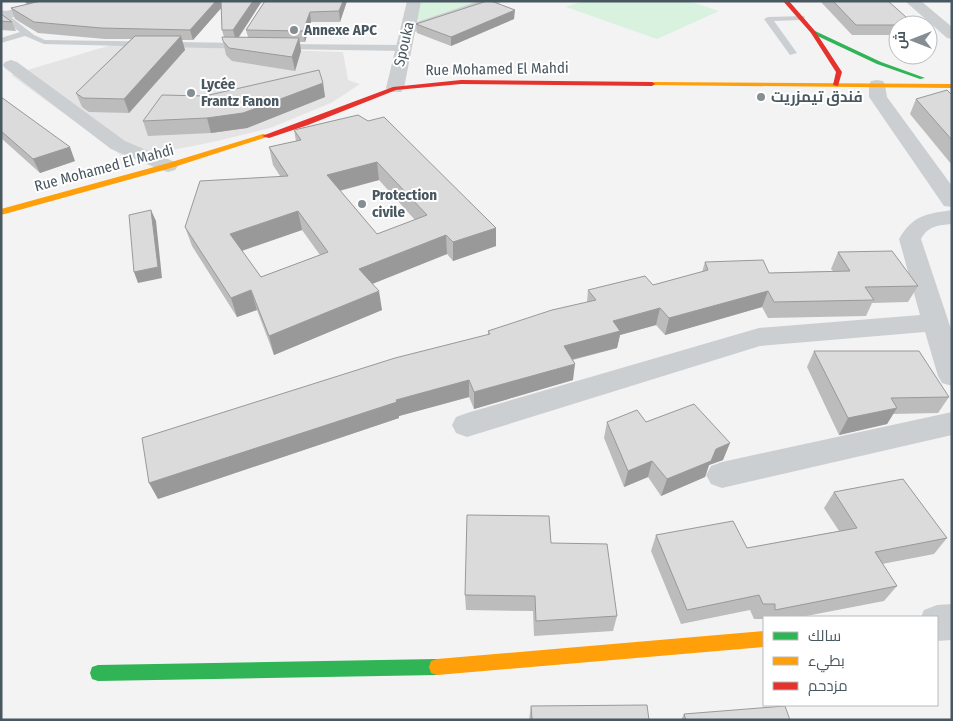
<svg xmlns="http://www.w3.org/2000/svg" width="953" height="721" viewBox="0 0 953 721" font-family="'Fira Sans Condensed',Cairo,sans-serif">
	<rect width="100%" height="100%" fill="#f3f3f3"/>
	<path fill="#e5e4e5" d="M111,45L343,52L348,80L360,84L331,103L270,128L213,142L126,159L11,75Z"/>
	<g fill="#d8f2df">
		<path d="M419,1H479L420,21L416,19Z"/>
		<path d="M583,1H689L719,11L657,39L566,7Z"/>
	</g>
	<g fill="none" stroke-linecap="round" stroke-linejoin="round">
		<g fill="#cccfd1" fill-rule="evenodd">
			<path d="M1,14H7L34,35L45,40L244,43L248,46L244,49L44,44L25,36L1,43V38L20,32L1,18Z"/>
			<path d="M804,16L805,18L801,20L774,21L797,53L790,55L764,19L768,17Z"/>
			<path d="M282,44L403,45L407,48L403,51L279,49L278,47Z"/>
		</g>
		<g fill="#cccfd1" fill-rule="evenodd">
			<path d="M47,1H72L70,4L1,20V10L6,11Z"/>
			<path d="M407,1H421L417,22L479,1H501L499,4L415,32L404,88L401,92H389L386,88Z"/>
			<path d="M905,1H921L952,27V39L947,38Z"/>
			<path d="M11,60L17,62L125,141L175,162L178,166L175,170L168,172L161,170L111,149L5,68L3,65L5,62Z"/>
			<path d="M877,80L883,81L885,85L887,97L952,186V207L944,206L869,97V85L871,81Z"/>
			<path d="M952,210V224C939,225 928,226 921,239L952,332V386L942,383L938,376L925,332L760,346L467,437L456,433L452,425L456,417L467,413L759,328L920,315L899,239C913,215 926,214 952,210Z"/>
			<path d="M952,412V435L722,488L711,484L706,475L711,466L722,462Z"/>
			<path d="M952,604V640L937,641V617H921L924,610L937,605Z"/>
		</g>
		<g fill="#30b455" fill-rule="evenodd">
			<path d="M811,31H815L881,62L925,78L920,79L877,64L811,33Z"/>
			<path d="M437,659L443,661L445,667L443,673L437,675L98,681L92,679L90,673L92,667L98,665Z"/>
		</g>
		<g fill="#ff9f0a" fill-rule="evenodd">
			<path d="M652,82L952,84V88L650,85V83Z"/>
			<path d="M263,134L270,136L171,168L1,215V209L165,164Z"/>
			<path d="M764,631V647L437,675L431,673L429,667L431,661L437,659Z"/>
		</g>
		<g fill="#e5322d" fill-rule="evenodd">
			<path d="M783,1H789L815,31L842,72L838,86L833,85L836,72L811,33Z"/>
			<path d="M461,80L652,82L655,84L652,86L461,84L396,90L308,125L269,138L262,136L393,87Z"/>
		</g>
	</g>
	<g fill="#bcbcbd" fill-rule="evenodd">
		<path d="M23,1H262L239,37H248L246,30L265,1H347L340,22H311L305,42H300L301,51L295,71L232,61L226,55L223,41L224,37L222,30L221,8L193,40H182L185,50L129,113L89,112L82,107L76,93L131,39H105L38,33L15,19L11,8L36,2L27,4Z"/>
		<path d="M820,1H888L898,25V35H852Z"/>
		<path d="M1,14L12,22L16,31L1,30Z"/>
		<path d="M514,19L451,46L417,33L416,24Z"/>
		<path d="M323,83L325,97L247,128L211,133L148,136L143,121L205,96Z"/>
		<path d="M952,95V165L910,114L916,99Z"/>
		<path d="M1,97L75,161L40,173L1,138Z"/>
		<path d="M358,115L496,228V246L453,261L447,254L372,284L382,310L274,355L257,310L237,317L192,246L185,227L280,176L273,165L269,147L296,141L294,130ZM379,180L415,220L377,234L340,191ZM302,230L320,255L261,277L242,251Z"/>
		<path d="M838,252L918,286L908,302L872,303L866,316L768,318L762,307L665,335L656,325L620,335L617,348L573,360V380L474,409L469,397L399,416V418L158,499L488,335V331L587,302L588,290L653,285L702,272L705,262L769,273L833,271L831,269Z"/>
		<path d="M814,351L949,397L938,413L893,414L887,424L839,435L807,367Z"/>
		<path d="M607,422H646L723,460L709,465L705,477L661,496L648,477L624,487L604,438Z"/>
		<path d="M834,492L947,538L934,554L882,564L897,586L884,601L801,617H764V619H754L750,610L681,624L651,551L656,535L747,548L839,531L824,508Z"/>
		<path d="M551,543L617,616L613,631L534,636L533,611L466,610L465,595Z"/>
		<path d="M531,706L649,720H529Z"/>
		<path d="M684,714L790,720H681Z"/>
	</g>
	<g fill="#99999a">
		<path d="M26,1H43L27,4Z"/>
		<path d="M216,1H222L223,6L193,40L190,30Z"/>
		<path d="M253,1H262L236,41L233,30Z"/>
		<path d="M343,1H347L340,22L339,11Z"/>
		<path d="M515,10L514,19L451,46V37Z"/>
		<path d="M310,12L311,22L305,42L303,31Z"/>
		<path d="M181,36L185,50L129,113L124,99Z"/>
		<path d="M299,38L301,51L295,71L292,57Z"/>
		<path d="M323,83L325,97L247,128L211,133L207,118Z"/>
		<path d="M70,147L75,161L40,173L33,159Z"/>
		<path d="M377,162L379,180L330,193L327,175Z"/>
		<path d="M151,210L156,221L162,278L138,283L134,272Z"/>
		<path d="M298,211L302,230L235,253L230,234Z"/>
		<path d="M496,228V246L453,261V242Z"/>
		<path d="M446,235L447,254L362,288L359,269Z"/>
		<path d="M251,290L257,310L237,317L231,298Z"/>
		<path d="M379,291L382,310L274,355L269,336Z"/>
		<path d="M768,291L762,307L665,335L669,318Z"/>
		<path d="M660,308L656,325L620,335L617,348L562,362L564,346L613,321Z"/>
		<path d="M575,364L573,380L474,409V392Z"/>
		<path d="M469,380V397L399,416V418L158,499L149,483L396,400Z"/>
		<path d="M897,408L887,424L839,435L848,418Z"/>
		<path d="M730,443L723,460L709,465L705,477L661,496L667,479L716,449Z"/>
		<path d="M652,461L648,477L624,487L628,471Z"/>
	</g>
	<g fill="#dbdbdc" stroke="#99999a" fill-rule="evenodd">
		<path d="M41,1H216L190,30L101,28L34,22L11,8Z"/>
		<path d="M221,1H253L233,30H222Z"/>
		<path d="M265,1H343L339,11L310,12L303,31L246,30Z"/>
		<path d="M487,1H491L515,10L451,37L416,24Z"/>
		<path d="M833,1H888L915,25H856Z"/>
		<path d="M1,14L12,22L1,21Z"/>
		<path d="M135,36H181L124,99L83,98L76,93Z"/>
		<path d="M222,37L299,38L292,57L229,48L223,41Z"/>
		<path d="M319,70L323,83L243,113L207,118L143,121L162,95L205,96Z"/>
		<path d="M947,90L952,95V140L916,99Z"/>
		<path d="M1,97L70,147L33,159L1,131Z"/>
		<path d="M358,115L368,121L384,117L496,228L453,242L446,235L359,269L379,291L269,336L251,290L231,298L185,227L200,181L288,176L269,147L301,140L294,130ZM377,162L427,215L377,234L327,175ZM298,211L328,252L261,277L230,234Z"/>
		<path d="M151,210L158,267L134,272L129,215Z"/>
		<path d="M892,251L918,286L865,287L874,300L774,302L768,291L669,318L660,308L613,321L620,331L564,346L575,364L474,392L469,380L396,400L397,402L149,483L142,438L395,358L490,334L488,331L552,310L596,300L588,290L645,276L653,285L708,270L705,262L763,260L769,273L850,271L838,252Z"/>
		<path d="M814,351H919L949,397L891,398L897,408L848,418Z"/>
		<path d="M694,404L730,443L716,449L711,461L667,479L652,461L628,471L607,422L637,410L646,422Z"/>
		<path d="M903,479L947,538L875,552L897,586L775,610V604H763L759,595L687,610L656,535L733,521L747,548L857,528L834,492Z"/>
		<path d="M467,515L549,516L551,543L607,544L617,616L536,621L535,596L465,595Z"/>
		<path d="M647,705L649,720H532L531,706Z"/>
		<path d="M785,706L790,720H686L684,714Z"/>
	</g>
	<g fill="#848e93" stroke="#fff" stroke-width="2">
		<circle cx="294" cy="30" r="5"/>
		<circle cx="191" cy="93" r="5"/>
		<circle cx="761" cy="97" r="5"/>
		<circle cx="362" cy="204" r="5"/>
	</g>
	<g text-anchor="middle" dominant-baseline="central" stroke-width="4" stroke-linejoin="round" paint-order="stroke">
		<g font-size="15" font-weight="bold" fill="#495760" stroke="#fff" text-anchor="start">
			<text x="304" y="30">Annexe APC</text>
			<text x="201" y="84">Lycée<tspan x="201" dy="17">Frantz Fanon</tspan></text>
			<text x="771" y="97">فندق تيمزريت</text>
			<text x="372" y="195">Protection<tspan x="372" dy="17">civile</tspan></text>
		</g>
		<g font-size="15" fill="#495760" stroke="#fff">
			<text transform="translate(404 44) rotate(-77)">Spouka</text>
			<text transform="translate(497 69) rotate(-1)">Rue Mohamed El Mahdi</text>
			<text transform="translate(104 168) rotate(-15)">Rue Mohamed El Mahdi</text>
		</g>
	</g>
	<rect width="953" height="721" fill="none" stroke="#495760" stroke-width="5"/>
	<rect x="763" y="616" width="175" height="90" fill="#ffffff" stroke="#b6bcbf"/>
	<rect x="773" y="632" width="25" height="8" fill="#30b455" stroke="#b6bcbf"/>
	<text x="808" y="641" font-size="15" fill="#495760">سالك</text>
	<rect x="773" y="657" width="25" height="8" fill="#ff9f0a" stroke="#b6bcbf"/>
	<text x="808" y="666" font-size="15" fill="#495760">بطيء</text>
	<rect x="773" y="682" width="25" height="8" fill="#e5322d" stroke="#b6bcbf"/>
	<text x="808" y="691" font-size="15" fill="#495760">مزدحم</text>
	<g transform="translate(913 40) rotate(270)"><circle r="24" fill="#ffffff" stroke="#b6bcbf"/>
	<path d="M0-4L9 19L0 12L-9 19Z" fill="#848e93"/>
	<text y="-8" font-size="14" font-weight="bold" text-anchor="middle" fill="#495760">ش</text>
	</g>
</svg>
